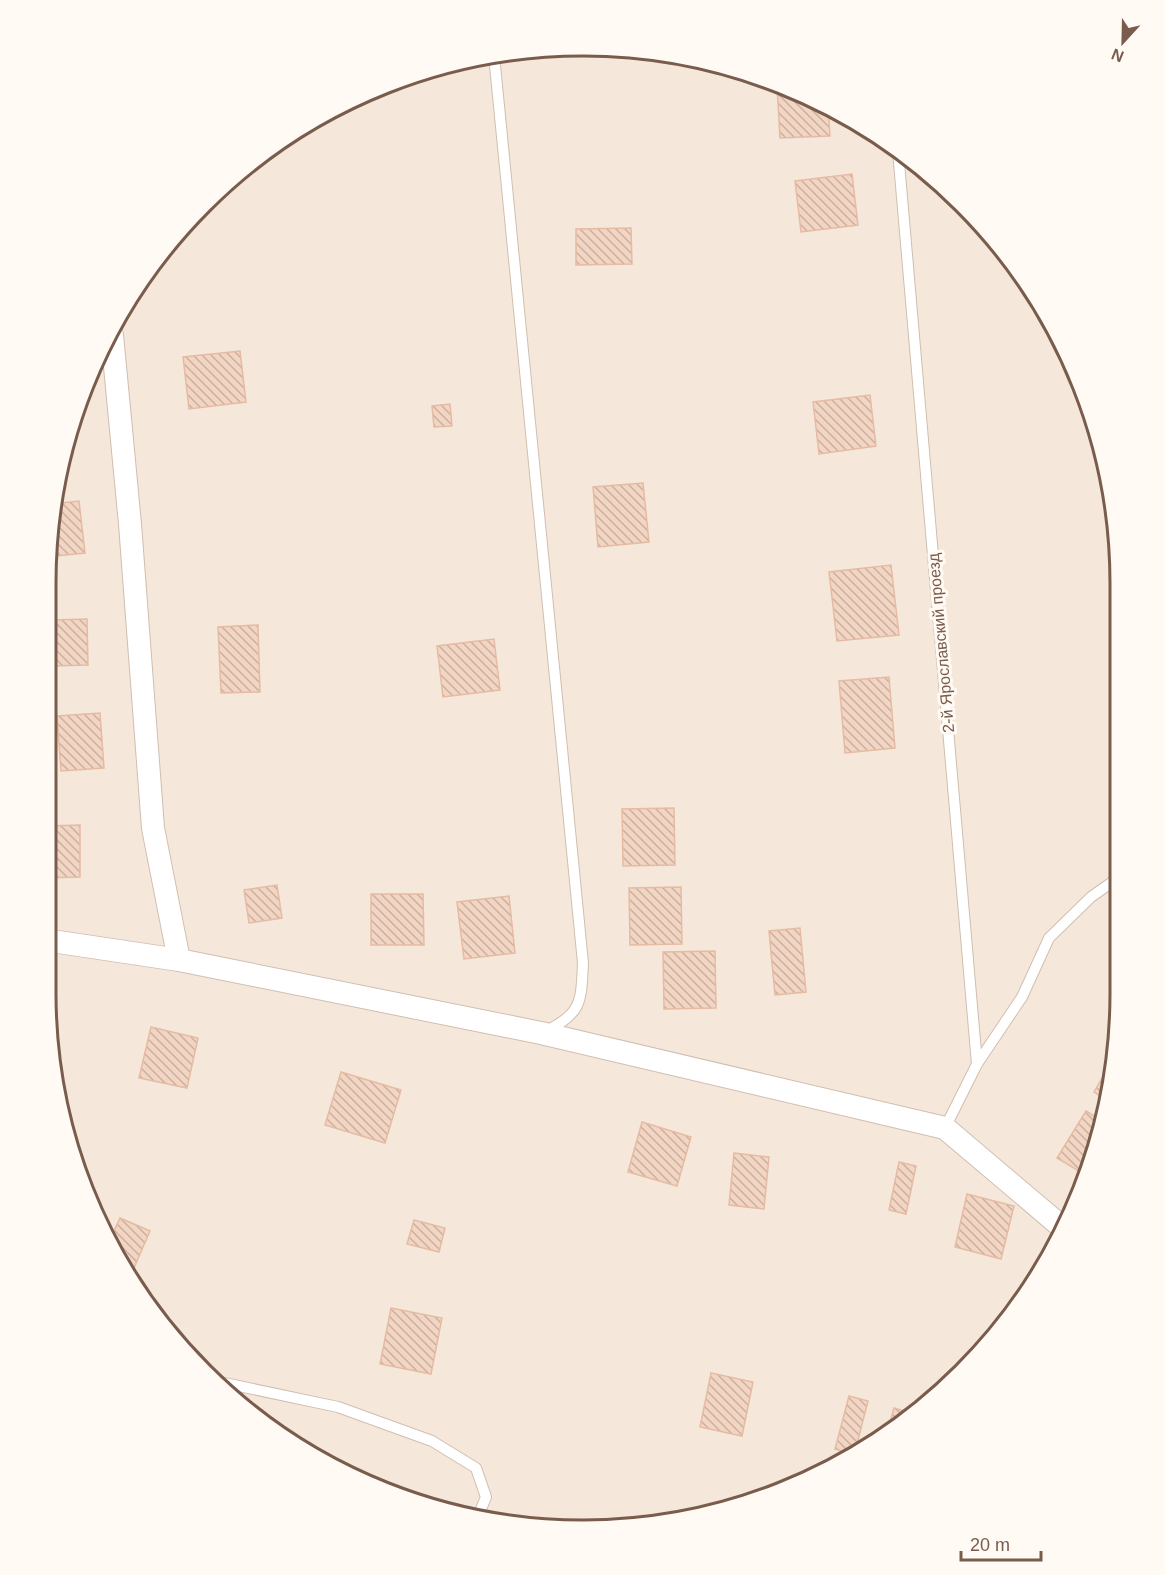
<svg xmlns="http://www.w3.org/2000/svg" width="1165" height="1575" viewBox="0 0 1165 1575" font-family="Arial,sans-serif">
	<defs>
		<pattern id="building-back-hatch" width="6" height="6" patternUnits="userSpaceOnUse" patternTransform="scale(1.5)"><rect width="6" height="6" fill="#f3d5c3"/><path d="M-1 5l2 2M0 0l6 6M5-1l2 2" fill="none" stroke="#cab0a1"/></pattern>
	</defs>
	<rect width="100%" height="100%" fill="#fdf6ec"/>
	<path fill="#f5e8da" d="M548,46L653,50L756,74L852,117L937,179L1009,256L1079,377L1115,512L1119,1028L1092,1165L1048,1261L987,1347L909,1419L756,1501L618,1529L477,1520L344,1474L228,1396L117,1262L63,1132L45,993L46,548L63,444L135,284L256,156L345,100L444,63Z"/>
	<g fill="url(#building-back-hatch)" stroke="#e6bba3" stroke-width="1.5">
		<path d="M777,85L828,106L830,136L780,138Z"/>
		<path d="M852,174L858,225L801,232L795,181Z"/>
		<path d="M631,228L632,264L576,265V229Z"/>
		<path d="M240,351L246,402L189,409L183,357Z"/>
		<path d="M870,395L876,446L819,454L813,402Z"/>
		<path d="M450,404L452,426L434,427L432,406Z"/>
		<path d="M643,483L649,542L598,547L593,487Z"/>
		<path d="M79,501L85,553L46,557L53,504Z"/>
		<path d="M891,565L899,635L837,641L829,572Z"/>
		<path d="M87,619L88,665L53,666L51,620Z"/>
		<path d="M258,625L260,692L221,693L218,627Z"/>
		<path d="M494,639L500,690L443,697L437,646Z"/>
		<path d="M889,677L895,748L845,753L839,681Z"/>
		<path d="M100,713L104,768L61,771L57,716Z"/>
		<path d="M674,808L675,865L623,866L622,809Z"/>
		<path d="M80,825V877L45,878V826Z"/>
		<path d="M277,885L282,918L249,923L244,890Z"/>
		<path d="M681,887L682,944L630,945L629,888Z"/>
		<path d="M371,894H423L424,945H371Z"/>
		<path d="M509,896L515,953L464,959L457,902Z"/>
		<path d="M800,928L806,992L775,995L769,931Z"/>
		<path d="M715,951L716,1008L664,1009L663,952Z"/>
		<path d="M151,1027L198,1038L187,1088L139,1078Z"/>
		<path d="M1112,1061L1105,1099L1094,1092Z"/>
		<path d="M341,1072L401,1090L385,1143L325,1125Z"/>
		<path d="M1086,1111L1101,1120L1092,1165L1087,1176L1057,1158Z"/>
		<path d="M642,1122L691,1137L677,1186L628,1172Z"/>
		<path d="M734,1153L769,1157L764,1209L729,1205Z"/>
		<path d="M899,1162L916,1166L906,1214L889,1210Z"/>
		<path d="M967,1194L1014,1206L1001,1259L955,1247Z"/>
		<path d="M120,1218L150,1231L134,1268L117,1260L109,1242Z"/>
		<path d="M414,1220L445,1228L439,1252L407,1244Z"/>
		<path d="M391,1308L442,1318L431,1374L380,1364Z"/>
		<path d="M711,1373L753,1382L742,1436L700,1427Z"/>
		<path d="M849,1396L868,1401L856,1448L847,1453L835,1449Z"/>
		<path d="M894,1408L915,1414L909,1419L888,1430Z"/>
	</g>
	<g fill="none" stroke-linecap="round" stroke-linejoin="round">
		<g stroke="#d1beb0" stroke-width="12">
			<g id="service">
				<path d="M494,55L583,963C581,1000 583,1013 546,1031"/>
				<path d="M898,151L977,1064L945,1128"/>
				<path d="M977,1064L1022,997L1049,938L1091,897L1118,878"/>
				<path d="M215,1381L338,1407L432,1441L476,1468L486,1497L477,1519"/>
			</g>
		</g>
		<g stroke="#d1beb0" stroke-width="24">
			<g id="minor">
				<path d="M112,335L130,524L153,828L179,960"/>
				<path d="M45,940L179,960L541,1033L945,1128L1063,1228"/>
			</g>
		</g>
		<use href="#service" stroke="#fff" stroke-width="10"/>
		<use href="#minor" stroke="#fff" stroke-width="22"/>
	</g>
	<g text-anchor="middle" dominant-baseline="central" stroke-width="6" stroke-linejoin="round" paint-order="stroke">
		<g font-size="16" fill="#7a5c4d" stroke="#fffaf3">
			<text transform="translate(941 643) rotate(-95)">2-й Ярославский проезд</text>
		</g>
	</g>
	<path d="M0 0H1165V1575H0ZM583 56H583A527 527 0 0 1 1110 583V993A527 527 0 0 1 583 1520H583A527 527 0 0 1 56 993V583A527 527 0 0 1 583 56Z" fill="#fffaf3" fill-rule="evenodd"/>
	<path fill="none" stroke="#7a5c4d" stroke-width="3" d="M583 56H583A527 527 0 0 1 1110 583V993A527 527 0 0 1 583 1520H583A527 527 0 0 1 56 993V583A527 527 0 0 1 583 56Z"/>
	<g transform="translate(1123 42) rotate(202)" stroke="#fffaf3" stroke-width="4.5" paint-order="stroke">
	<path d="M0-4.5L10 22L0 15L-10 22Z" fill="#7a5c4d"/>
	<text y="-9" font-size="16" font-weight="bold" text-anchor="middle" fill="#7a5c4d">N</text>
	</g>
	<path d="M961 1551v9h80v-9" fill="none" stroke="#7a5c4d" stroke-width="3"/>
	<text x="970" y="1551" font-size="18" fill="#7a5c4d" stroke="#fffaf3" stroke-width="4.5" paint-order="stroke">20 m</text>
</svg>
